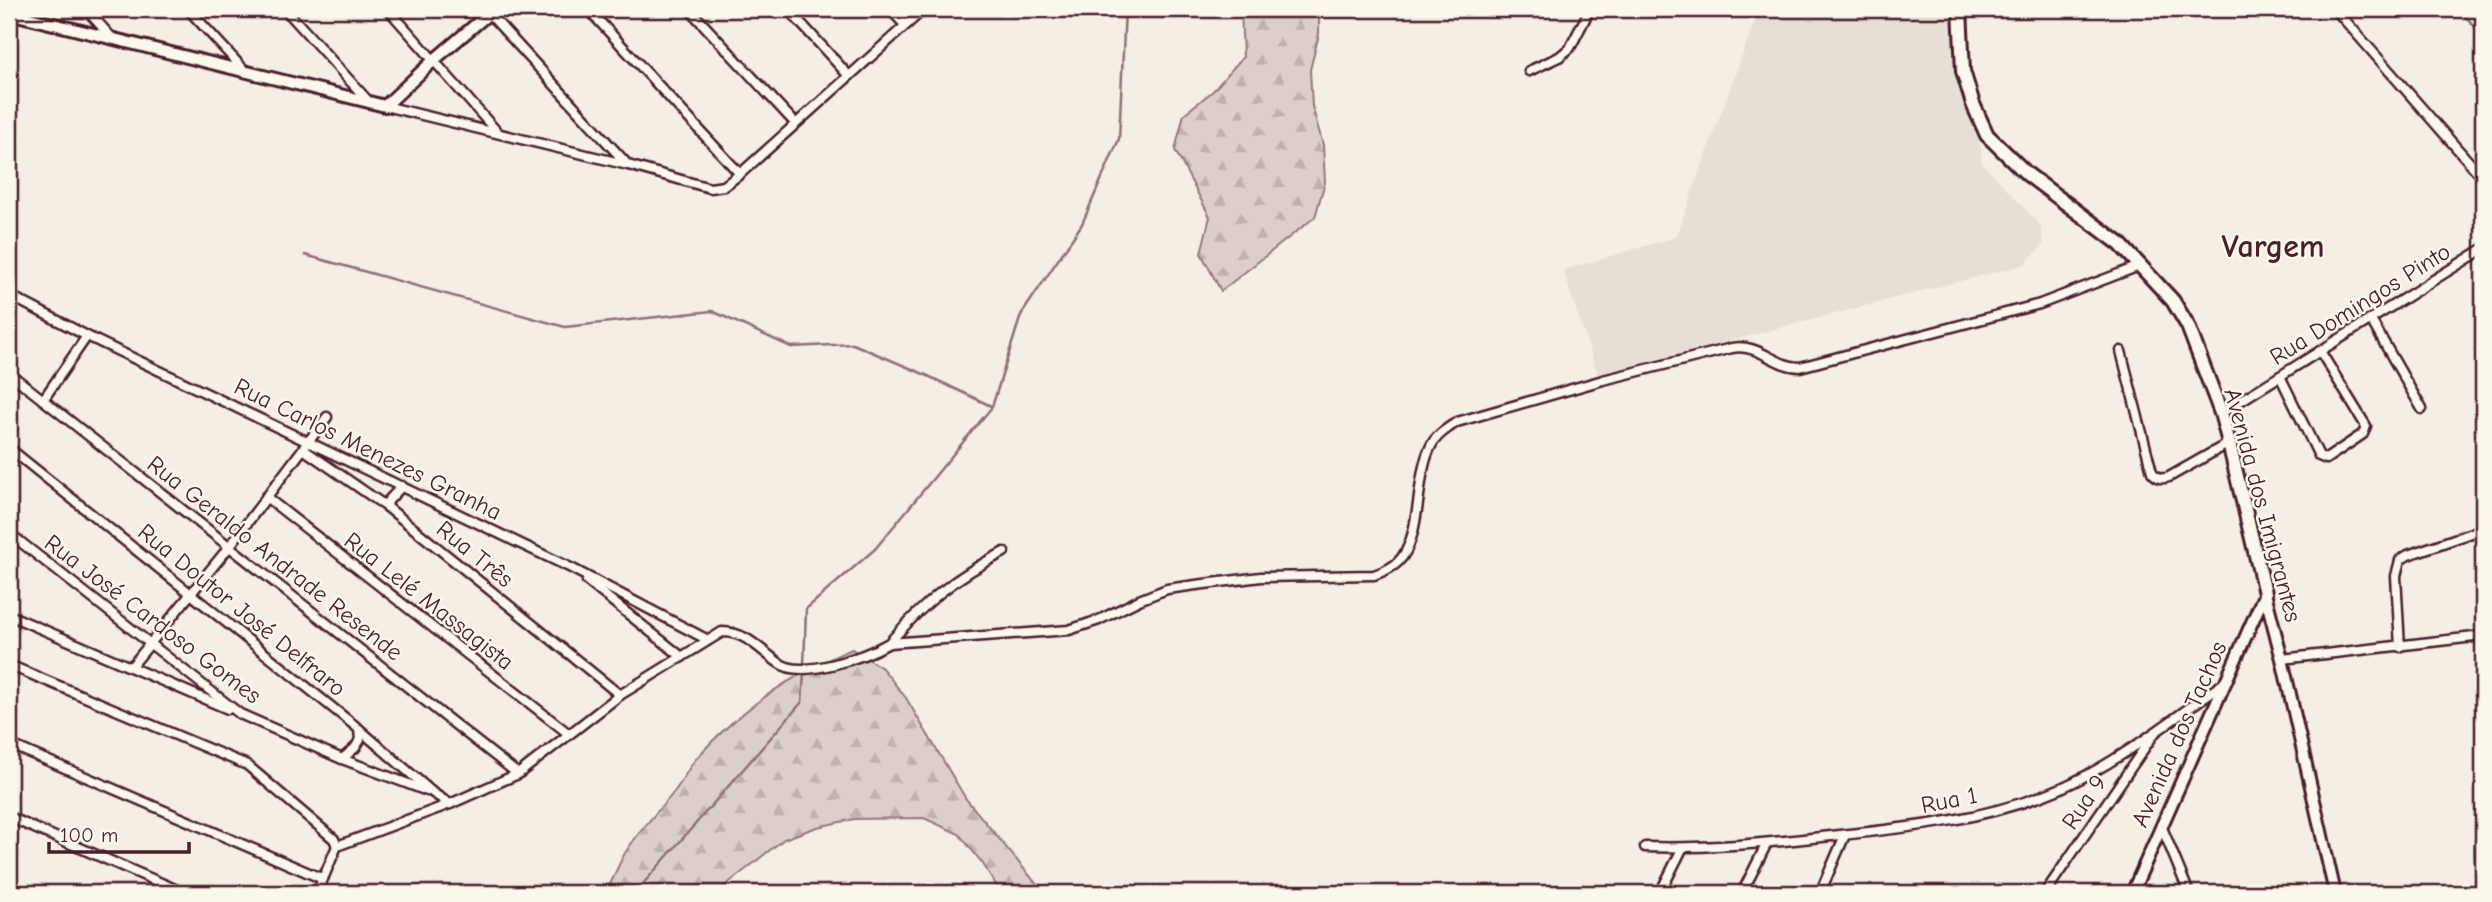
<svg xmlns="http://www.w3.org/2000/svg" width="2492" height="902" viewBox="0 0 2492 902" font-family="'Comic Neue',sans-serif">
	<defs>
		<pattern id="forest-firs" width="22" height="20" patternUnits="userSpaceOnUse" patternTransform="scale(1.75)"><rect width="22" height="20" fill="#dbd0c9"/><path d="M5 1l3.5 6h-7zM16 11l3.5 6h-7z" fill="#bdb2ad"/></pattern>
	</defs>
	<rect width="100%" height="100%" fill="#f4eee4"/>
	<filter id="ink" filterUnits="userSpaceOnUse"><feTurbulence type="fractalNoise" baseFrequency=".0143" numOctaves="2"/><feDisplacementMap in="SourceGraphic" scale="14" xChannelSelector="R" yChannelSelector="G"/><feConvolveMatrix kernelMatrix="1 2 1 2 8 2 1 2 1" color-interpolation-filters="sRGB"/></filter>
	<g filter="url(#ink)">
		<path fill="#e7dfd6" d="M1759,9H1965L1982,163L2040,225L2044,244L2023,265L1598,375L1563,270L1676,237Z"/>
		<g fill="url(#forest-firs)" stroke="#92787a" stroke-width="2">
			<path d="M1241,9H1319V34L1310,70L1312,106L1323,145L1325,182L1315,217L1221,291L1201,253L1210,217L1175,150L1184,114L1213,91L1243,57Z"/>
			<path d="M852,649L882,668L906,698L966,799L1044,893H1001L983,864L959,834L924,818L854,819L817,827L784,839L716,893H605C614,880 618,863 627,850C642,827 658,812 674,792C682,782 687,770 695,760C737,711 793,674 852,649Z"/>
		</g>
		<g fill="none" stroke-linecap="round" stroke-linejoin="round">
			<g stroke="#8d7174" stroke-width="2.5">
				<path d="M2459,9L2483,36"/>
				<path d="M305,255L565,327L712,311L791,347L853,344L926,375L991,406"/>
				<path d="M804,666L806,609L875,549L992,407L1021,315L1082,224L1119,139L1125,9"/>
				<path d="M635,893L802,702L804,673"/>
			</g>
			<g stroke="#4a1f2b" stroke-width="13">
				<g id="minor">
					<path d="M86,9L112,38"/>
					<path d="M188,9L245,71"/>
					<path d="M285,9L370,103"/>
					<path d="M388,9L498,133"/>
					<path d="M485,9L627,164"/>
					<path d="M588,9L740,174"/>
					<path d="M689,9L795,123"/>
					<path d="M788,9L849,76"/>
					<path d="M890,9L905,25"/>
					<path d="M2335,9L2483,178"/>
					<path d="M1529,71L1559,57L1570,48L1590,9"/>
					<path d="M385,106L628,165L710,188L724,186L740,174L924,9"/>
					<path d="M9,295L87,336L571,568L708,640"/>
					<path d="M2371,320L2422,409"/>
					<path d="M2121,351L2152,472C2157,478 2161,480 2169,477L2229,443"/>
					<path d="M9,373L518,774"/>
					<path d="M2280,376L2319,456L2326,459L2363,434L2366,426L2320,351"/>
					<path d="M43,400L87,336"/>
					<path d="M2221,413L2483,249"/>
					<path d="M9,448L359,729L433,793L450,804"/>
					<path d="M303,449L387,507L620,695"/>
					<path d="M266,497L569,734"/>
					<path d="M387,507L388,501L402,486"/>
					<path d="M9,533L240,714L342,759L427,791"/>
					<path d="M587,581L682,657"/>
					<path d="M9,615L228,709"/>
					<path d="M889,643C926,601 954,578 1004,552"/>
					<path d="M2400,647L2396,576L2400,560L2408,555L2483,529"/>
					<path d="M2282,659L2483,636"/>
					<path d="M9,665L247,765L334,839L337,846"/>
					<path d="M131,667L229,547L327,417"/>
					<path d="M9,744L323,879"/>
					<path d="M342,759L355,748L360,740L359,729"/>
					<path d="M9,817L184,893"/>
					<path d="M2161,825L2189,893"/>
					<path d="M337,846L450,804L518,774L620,695L722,632C747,632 760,650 779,663C802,680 866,656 889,643L1069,630L1099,620L1139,600L1167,589L1196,585L1261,577L1374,575C1382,572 1391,569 1398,562C1422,539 1415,479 1430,448C1435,436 1446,429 1457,422L1603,380L1732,348C1759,343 1775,367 1800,367L2040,304L2142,265"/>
					<path d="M1645,847C1707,849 1769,843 1831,836C1908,828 1987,820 2059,789C2118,763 2171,720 2224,683"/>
					<path d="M9,889L18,893"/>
					<path d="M317,893L337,846"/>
					<path d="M1660,893L1682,849"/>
					<path d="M1742,893L1767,843"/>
					<path d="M1820,893L1845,835"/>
					<path d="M2045,893L2154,734"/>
					<path d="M2481,893L2480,846L2483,822"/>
				</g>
			</g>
			<g stroke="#4a1f2b" stroke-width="16">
				<g id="tertiary">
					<path d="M9,13L385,106L434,60L494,9"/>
					<path d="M2265,593L2282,659L2335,893"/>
					<path d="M2132,893L2265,593"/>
				</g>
			</g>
			<g stroke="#4a1f2b" stroke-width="18">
				<path id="secondary" d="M1960,9L1963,71L1973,104L1987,135L2027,174L2120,244L2173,301L2188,326L2221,413L2229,443L2265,593"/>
			</g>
			<use href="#minor" stroke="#fbf7ec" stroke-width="8"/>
			<use href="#tertiary" stroke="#fbf7ec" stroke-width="10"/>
			<use href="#secondary" stroke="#fbf7ec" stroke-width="12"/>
		</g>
	</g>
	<g text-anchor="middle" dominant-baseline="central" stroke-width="5" stroke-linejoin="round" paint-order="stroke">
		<g font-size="24" fill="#4a1f2b" stroke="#fbf7ec">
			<text transform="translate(2360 304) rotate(-32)">Rua Domingos Pinto</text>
			<text transform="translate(368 449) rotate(26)">Rua Carlos Menezes Granha</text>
			<text transform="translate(2263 505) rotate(75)">Avenida dos Imigrantes</text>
			<text transform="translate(475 554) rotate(39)">Rua Três</text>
			<text transform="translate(275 558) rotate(38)">Rua Geraldo Andrade Resende</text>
			<text transform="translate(429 601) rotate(38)">Rua Lelé Massagista</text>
			<text transform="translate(242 610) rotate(39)">Rua Doutor José Delfraro</text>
			<text transform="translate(153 619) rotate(37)">Rua José Cardoso Gomes</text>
			<text transform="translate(2179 734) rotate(-66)">Avenida dos Tachos</text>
			<text transform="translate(1949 800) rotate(-11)">Rua 1</text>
			<text transform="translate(2084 802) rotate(-56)">Rua 9</text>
		</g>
		<g font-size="32" font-weight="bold" fill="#4a1f2b" stroke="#fbf7ec">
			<text x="2273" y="246">Vargem</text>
		</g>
	</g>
	<rect width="2492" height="902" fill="none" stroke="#fbf7ec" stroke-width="35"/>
	<rect x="18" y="18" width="2457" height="867" fill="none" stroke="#4a1f2b" stroke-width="2.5" filter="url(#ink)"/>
	<path d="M49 842v10h140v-10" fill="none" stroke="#4a1f2b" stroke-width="3.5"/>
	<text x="60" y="842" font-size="21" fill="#4a1f2b" stroke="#fbf7ec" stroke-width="5" paint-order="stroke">100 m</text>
</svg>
